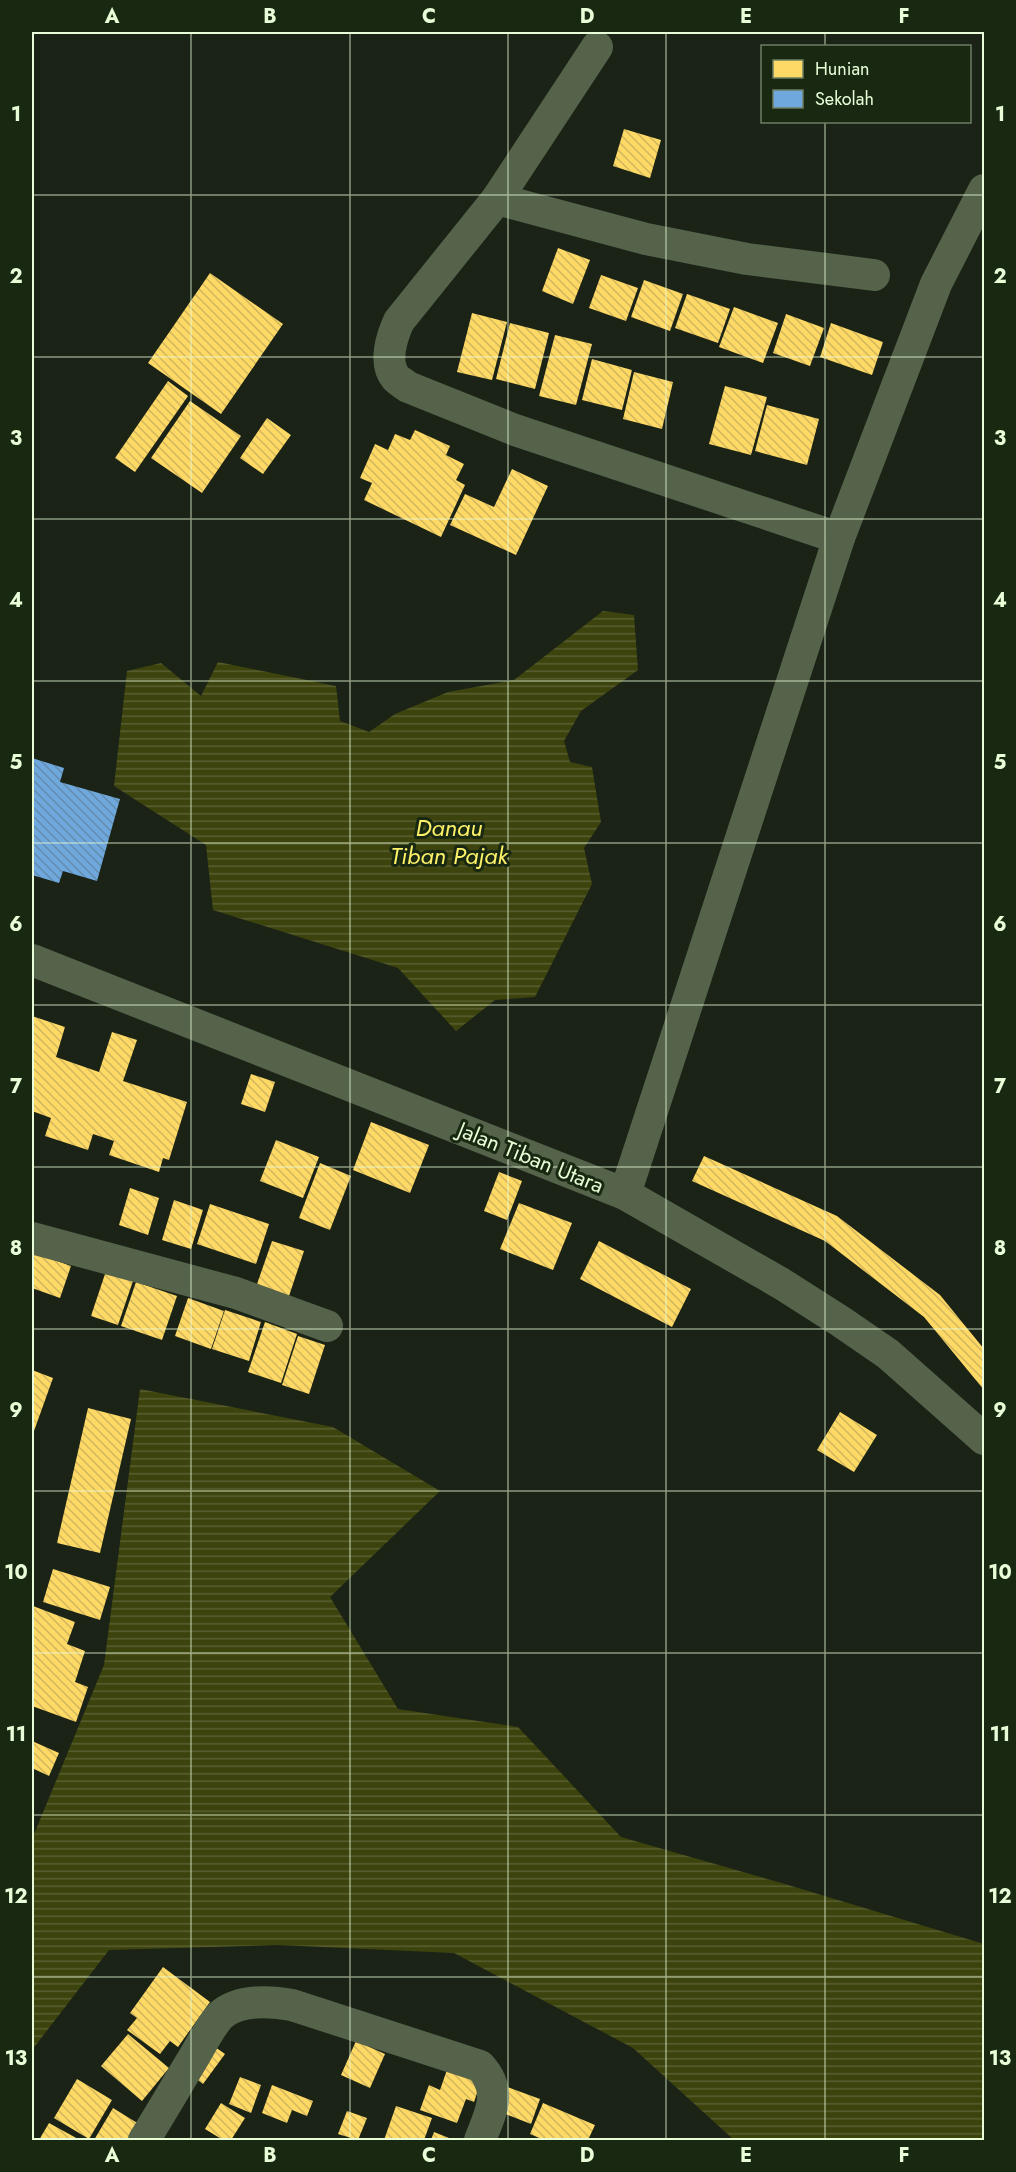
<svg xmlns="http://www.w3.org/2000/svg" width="1016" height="2172" viewBox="0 0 1016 2172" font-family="Jost,sans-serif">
	<defs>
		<pattern id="water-rules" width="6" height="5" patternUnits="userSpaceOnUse" patternTransform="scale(1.5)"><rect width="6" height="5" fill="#3d430d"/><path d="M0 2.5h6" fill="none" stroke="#595f30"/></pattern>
		<pattern id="homes-back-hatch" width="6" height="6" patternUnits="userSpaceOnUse" patternTransform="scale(1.5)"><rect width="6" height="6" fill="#ffd966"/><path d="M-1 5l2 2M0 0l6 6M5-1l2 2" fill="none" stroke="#d1b65d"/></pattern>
		<pattern id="schools-back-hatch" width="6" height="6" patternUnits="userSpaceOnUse" patternTransform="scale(1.5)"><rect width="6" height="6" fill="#6fa8dc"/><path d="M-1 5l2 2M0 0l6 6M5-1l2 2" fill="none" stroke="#638cae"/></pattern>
	</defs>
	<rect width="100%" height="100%" fill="#1a2316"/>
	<g fill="url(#water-rules)">
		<path d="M603,611L634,615L638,670L581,711L564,741L570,762L592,767L601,822L584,848L592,884L535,997L495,1000L456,1031L398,968L213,910L206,845L114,786L127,671L161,663L201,696L218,662L336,686L340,721L369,732L395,714L448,692L514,680Z"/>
		<path d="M140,1389L333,1427L440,1491L330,1597L398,1709L518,1727L621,1837L785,1884L984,1944V2140H734L633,2048L454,1953L278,1945L109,1950L32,2050V1839L104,1665Z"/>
	</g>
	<g fill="url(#homes-back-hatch)">
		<path d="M624,129L661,140L650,178L613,166Z"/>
		<path d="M558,248L590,260L573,304L542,291Z"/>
		<path d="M210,273L283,324L221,414L148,363Z"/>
		<path d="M601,275L638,288L626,321L589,308Z"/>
		<path d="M644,280L683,294L670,331L631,317Z"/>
		<path d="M687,294L730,309L718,343L675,328Z"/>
		<path d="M734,307L778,323L763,363L719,347Z"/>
		<path d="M472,313L507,322L492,380L457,372Z"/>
		<path d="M786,314L824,328L810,366L773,353Z"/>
		<path d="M510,323L549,333L535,389L496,379Z"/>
		<path d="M831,323L883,342L872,375L820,357Z"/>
		<path d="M555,335L592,344L576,405L539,396Z"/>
		<path d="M592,359L632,370L622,410L582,400Z"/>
		<path d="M634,372L673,382L662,429L623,419Z"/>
		<path d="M168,381L188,396L135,472L115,458Z"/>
		<path d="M725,386L767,397L751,455L709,444Z"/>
		<path d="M190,401L241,436L202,493L151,458Z"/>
		<path d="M767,405L819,419L807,465L755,451Z"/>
		<path d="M267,418L291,435L263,474L240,458Z"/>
		<path d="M415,430L450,446L446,455L464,464L456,480L465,485L441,537L364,500L372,483L360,478L375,444L388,450L395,434L410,440Z"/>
		<path d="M512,469L548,486L516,555L450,525L465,494L494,507Z"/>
		<path d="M32,1016L65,1027L56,1057L99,1072L112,1032L137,1040L123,1081L187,1102L169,1160L163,1158L159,1172L109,1155L114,1141L93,1134L88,1150L45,1136L51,1118L32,1111Z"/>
		<path d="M251,1074L275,1082L265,1112L241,1104Z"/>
		<path d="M371,1122L429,1145L410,1193L353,1170Z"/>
		<path d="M276,1140L319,1157L303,1198L260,1181Z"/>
		<path d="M704,1156L837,1216L940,1295L984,1349V1390L924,1317L825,1241L692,1181Z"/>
		<path d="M320,1163L351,1176L330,1230L299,1218Z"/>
		<path d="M499,1172L522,1181L507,1220L484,1211Z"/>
		<path d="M130,1188L159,1198L148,1235L119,1225Z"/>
		<path d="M174,1200L203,1210L191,1249L162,1240Z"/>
		<path d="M519,1203L572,1223L553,1270L500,1249Z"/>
		<path d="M210,1204L269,1224L256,1264L197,1244Z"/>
		<path d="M272,1241L304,1251L288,1299L256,1287Z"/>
		<path d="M599,1241L691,1289L672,1327L580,1279Z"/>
		<path d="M32,1252L71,1266L60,1298L32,1288Z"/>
		<path d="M106,1271L133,1281L118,1325L91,1316Z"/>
		<path d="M136,1282L177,1296L162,1340L121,1326Z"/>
		<path d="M188,1298L224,1311L211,1349L175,1336Z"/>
		<path d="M225,1310L261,1322L249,1361L212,1349Z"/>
		<path d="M265,1322L297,1334L281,1383L248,1372Z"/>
		<path d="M298,1336L325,1345L309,1394L282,1385Z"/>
		<path d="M32,1370L53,1378L34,1431L32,1430Z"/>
		<path d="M88,1408L131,1419L100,1553L57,1543Z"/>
		<path d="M840,1412L877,1435L854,1472L817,1450Z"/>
		<path d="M53,1569L110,1587L100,1620L43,1602Z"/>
		<path d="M33,1606L75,1622L67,1644L85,1651L75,1682L88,1687L76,1722L32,1706Z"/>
		<path d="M32,1741L59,1753L49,1776L32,1768Z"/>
		<path d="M163,1967L210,2002L178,2047L170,2041L160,2054L127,2030L137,2018L130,2013Z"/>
		<path d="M128,2034L169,2068L142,2101L101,2066Z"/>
		<path d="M356,2041L385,2054L370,2088L341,2075Z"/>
		<path d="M208,2042L225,2054L203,2084L186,2071Z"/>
		<path d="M450,2061L484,2073L474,2102L466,2099L457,2123L420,2110L429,2085L440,2090Z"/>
		<path d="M240,2077L261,2085L251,2113L229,2104Z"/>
		<path d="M77,2079L112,2100L89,2139L54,2118Z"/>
		<path d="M272,2085L313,2101L307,2116L292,2110L287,2123L262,2113Z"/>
		<path d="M507,2087L540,2099L531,2124L498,2111Z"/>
		<path d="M221,2103L245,2118L231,2140H223L205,2129Z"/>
		<path d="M543,2103L595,2125L588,2140H544L530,2134Z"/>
		<path d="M396,2106L432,2118L424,2140H384Z"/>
		<path d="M113,2108L147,2129L140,2140H94Z"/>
		<path d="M347,2111L367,2118L358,2140L338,2134Z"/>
		<path d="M49,2123L80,2140H39Z"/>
		<path d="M434,2132L454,2140H431Z"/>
	</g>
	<path fill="url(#schools-back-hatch)" d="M32,758L64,768L60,782L120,799L97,881L63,871L59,883L32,875Z"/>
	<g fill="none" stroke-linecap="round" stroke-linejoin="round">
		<g stroke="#56634b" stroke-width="32">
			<path d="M597,47L497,199L399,321C392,336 383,363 396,378C399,381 404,384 408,387L515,430L839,538"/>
			<path d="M497,199L646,239L747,259L874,275"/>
			<path d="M32,960L625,1194L782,1284L840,1321L888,1354L984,1439"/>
			<path d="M625,1194L839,538L936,284L984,190"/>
			<path d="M32,1238L236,1293L327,1326"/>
			<path d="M144,2140C161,2113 177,2085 194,2057C202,2044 210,2026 221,2015C239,1999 271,2001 292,2005L480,2066C503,2091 491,2112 480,2140"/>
		</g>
	</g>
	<path fill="none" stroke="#e9fed8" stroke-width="1.5" stroke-opacity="0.55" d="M191,32V2140M350,32V2140M508,32V2140M666,32V2140M825,32V46M825,122V2140M32,195H984M32,357H984M32,519H984M32,681H984M32,843H984M32,1005H984M32,1167H984M32,1329H984M32,1491H984M32,1653H984M32,1815H984M32,1977H984"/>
	<g text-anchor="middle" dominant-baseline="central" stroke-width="6" stroke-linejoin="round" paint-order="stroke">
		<g font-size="22" fill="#e9fed8" stroke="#192811">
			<text transform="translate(531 1157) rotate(22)">Jalan Tiban Utara</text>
		</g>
		<g font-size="24" font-style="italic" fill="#fcf168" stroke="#192811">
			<text x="449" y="827">Danau<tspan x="449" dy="28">Tiban Pajak</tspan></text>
		</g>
	</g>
	<rect width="1016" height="2172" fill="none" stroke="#192811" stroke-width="66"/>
	<rect x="761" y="45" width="210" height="78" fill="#192811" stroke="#6c7e61" stroke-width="1.5"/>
	<rect x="773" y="60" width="30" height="18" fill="#ffd966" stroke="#6c7e61" stroke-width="1.5"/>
	<text x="815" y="75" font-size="18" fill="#e9fed8">Hunian</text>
	<rect x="773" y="90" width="30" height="18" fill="#6fa8dc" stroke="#6c7e61" stroke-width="1.5"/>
	<text x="815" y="105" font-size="18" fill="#e9fed8">Sekolah</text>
	<rect x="33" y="33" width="950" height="2106" fill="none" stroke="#e9fed8" stroke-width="2"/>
	<g font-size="20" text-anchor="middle" font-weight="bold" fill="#e9fed8">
		<text x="112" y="23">A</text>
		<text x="270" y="23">B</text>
		<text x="429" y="23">C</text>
		<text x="587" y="23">D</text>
		<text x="746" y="23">E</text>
		<text x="904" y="23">F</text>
		<text x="16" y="121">1</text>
		<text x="1000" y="121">1</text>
		<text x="16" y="283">2</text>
		<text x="1000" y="283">2</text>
		<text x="16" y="445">3</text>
		<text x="1000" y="445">3</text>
		<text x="16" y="607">4</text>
		<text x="1000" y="607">4</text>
		<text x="16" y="769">5</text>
		<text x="1000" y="769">5</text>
		<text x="16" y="931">6</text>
		<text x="1000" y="931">6</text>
		<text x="16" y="1093">7</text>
		<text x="1000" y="1093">7</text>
		<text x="16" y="1255">8</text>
		<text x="1000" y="1255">8</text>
		<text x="16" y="1417">9</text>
		<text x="1000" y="1417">9</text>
		<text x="16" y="1579">10</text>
		<text x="1000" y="1579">10</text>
		<text x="16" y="1741">11</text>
		<text x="1000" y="1741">11</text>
		<text x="16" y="1903">12</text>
		<text x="1000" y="1903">12</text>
		<text x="16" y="2065">13</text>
		<text x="1000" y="2065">13</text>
		<text x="112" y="2162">A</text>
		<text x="270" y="2162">B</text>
		<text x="429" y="2162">C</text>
		<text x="587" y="2162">D</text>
		<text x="746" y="2162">E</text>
		<text x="904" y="2162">F</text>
	</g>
</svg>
